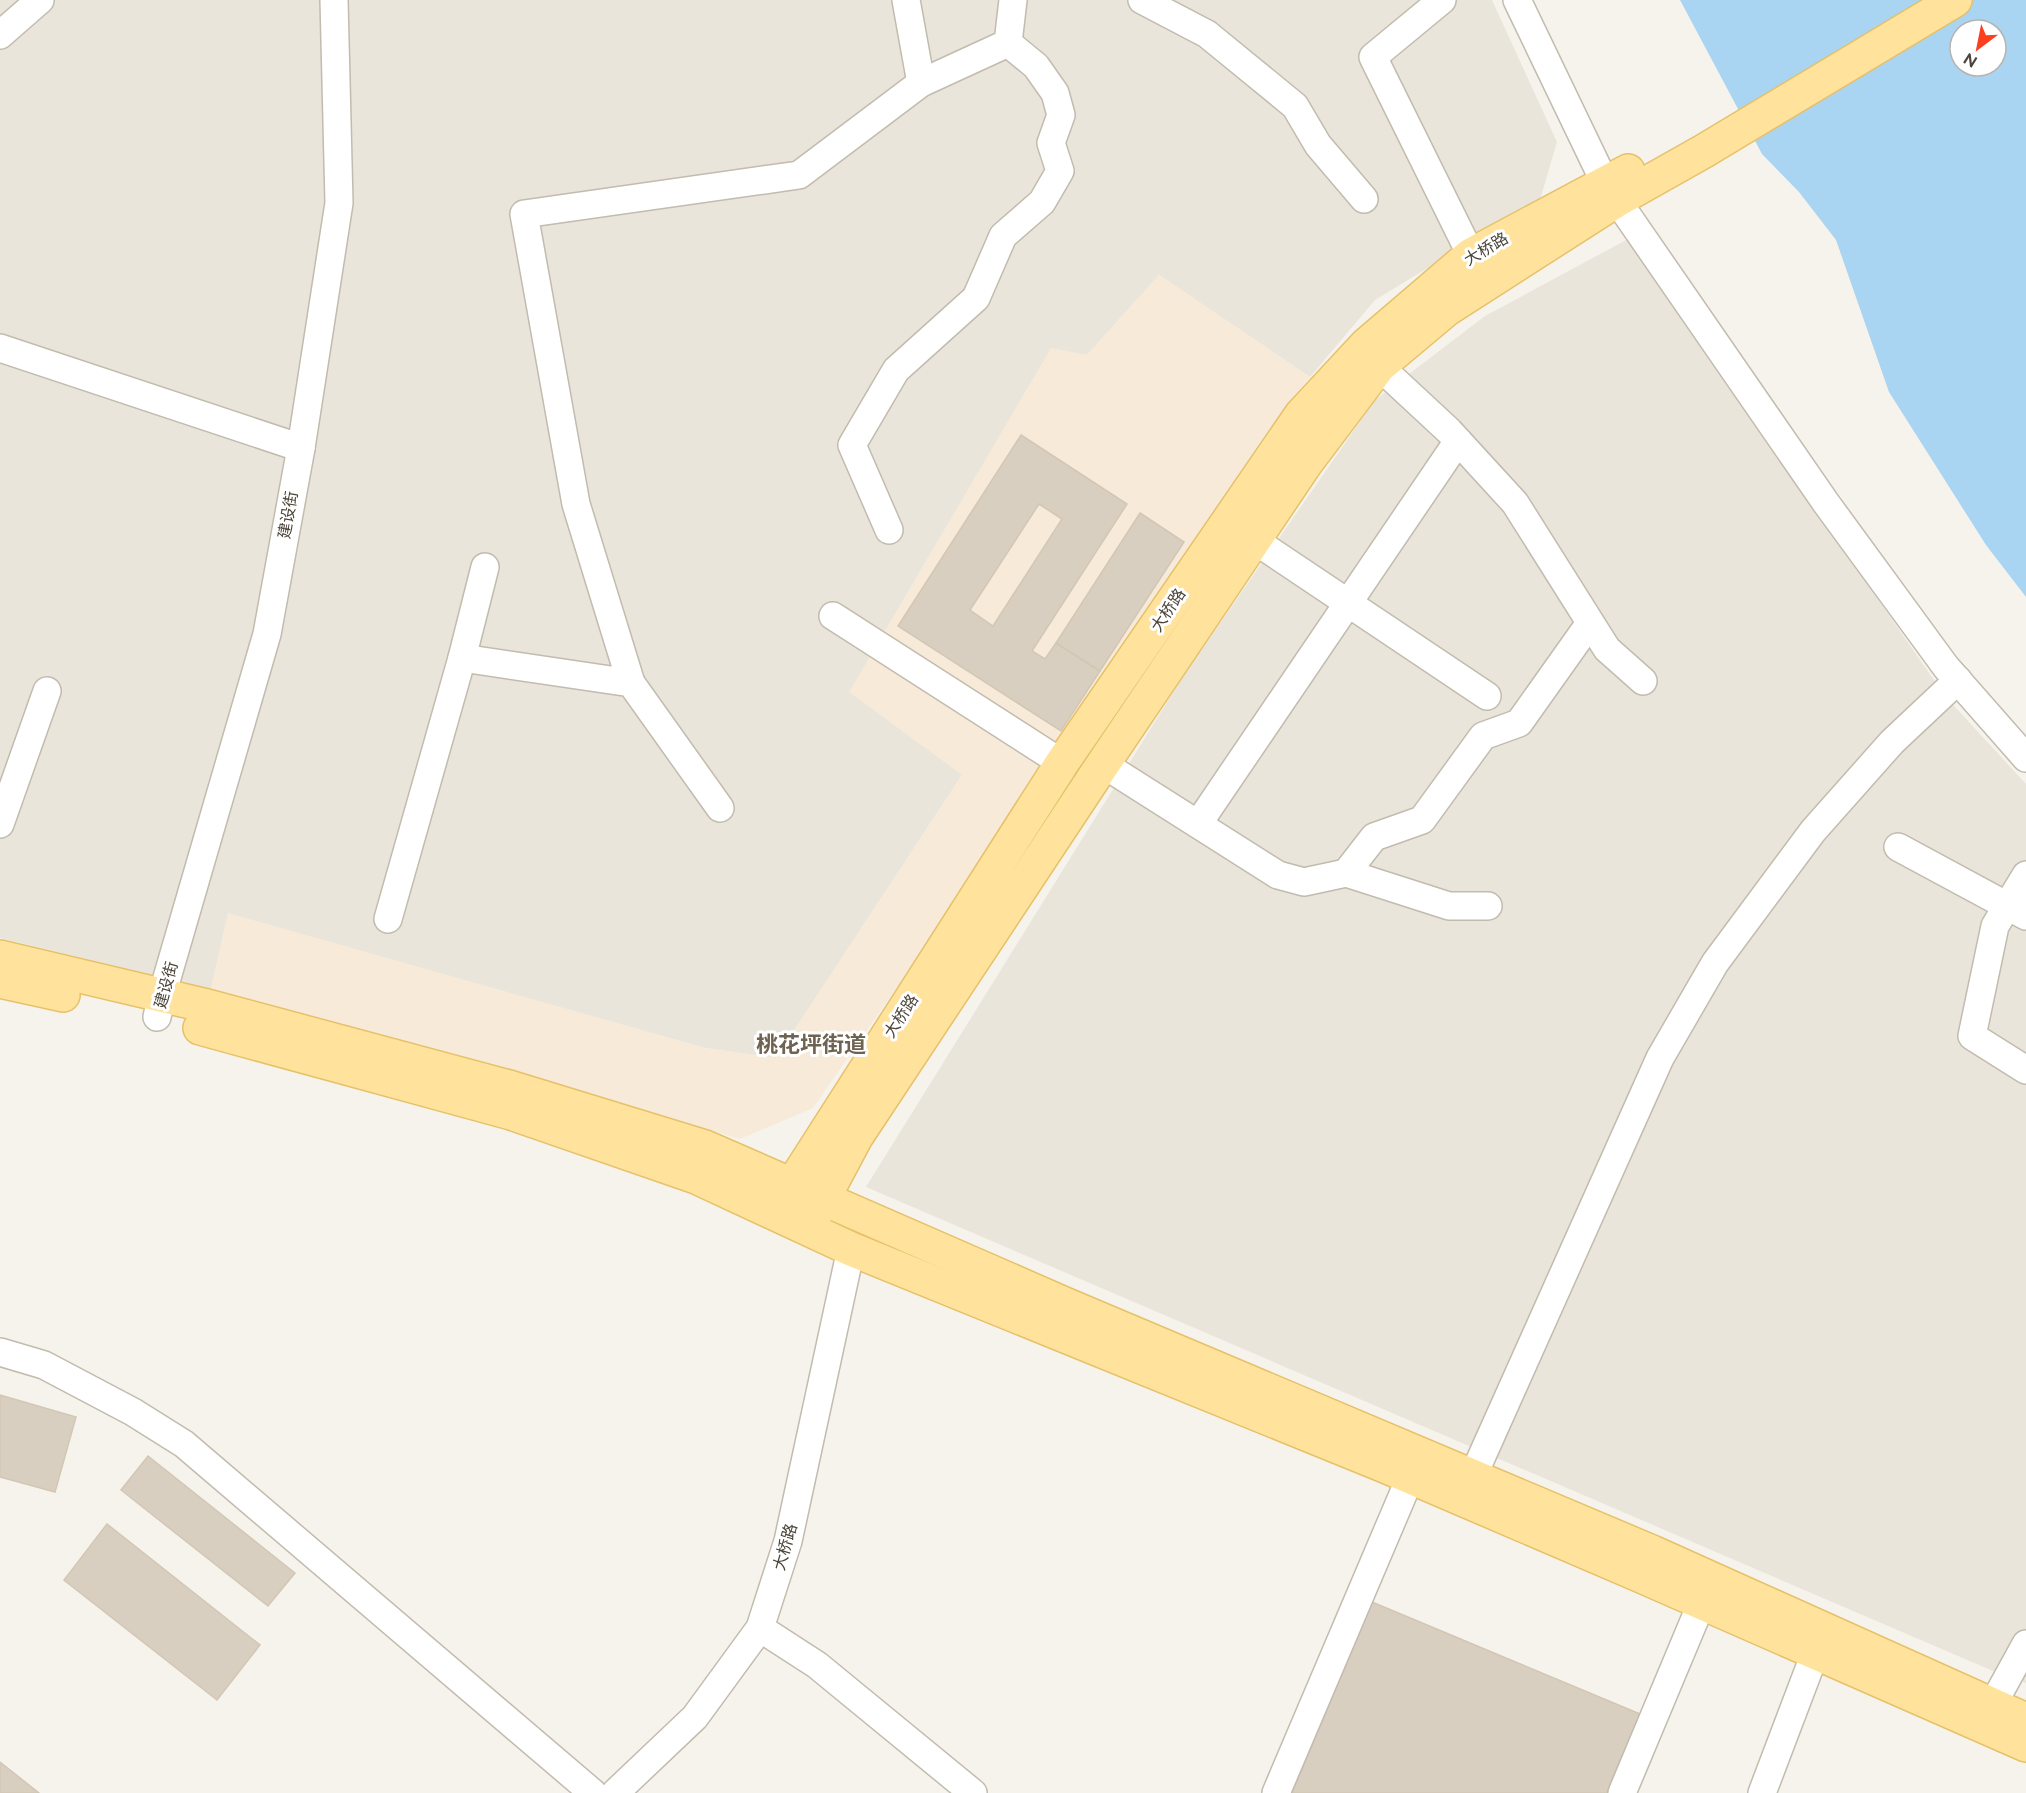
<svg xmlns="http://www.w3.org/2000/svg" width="2026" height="1793" viewBox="0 0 2026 1793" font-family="Raleway,'Noto Sans SC',sans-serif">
	<rect width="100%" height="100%" fill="#f6f3ec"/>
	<g fill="#eae5da">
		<path d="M0,0H1492L1557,142L1540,200L1375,300L1310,377L1159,275L1087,355L962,775L776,1058L705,1048L228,914L211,989L0,938Z"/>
		<path d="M1628,239L1945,696L2026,784V1683L1993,1671L866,1187L1184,675L1375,400L1485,316Z"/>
	</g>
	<path fill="#f7ead8" d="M1159,275L1310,377L1292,399L992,850L813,1108L740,1139L211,989L228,913L705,1048L776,1058L962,775L849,692L1051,348L1087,355Z"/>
	<path fill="#a9d4f2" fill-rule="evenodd" d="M1680,0H2026V597L1986,545L1889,392L1836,240L1799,192L1762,154ZM1960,30H1996V66H1960Z"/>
	<g fill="#d8cfc1" stroke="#d3c7b4" stroke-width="1.5" fill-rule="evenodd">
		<path d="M1021,435L1127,504L1032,651L1045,659L1056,643L1100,671L1061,731L898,626ZM1039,504L1062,519L993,626L970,610Z"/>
		<path d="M1140,513L1184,542L1100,671L1056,643Z"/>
		<path d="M0,1395L76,1417L55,1492L0,1477Z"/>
		<path d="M148,1456L295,1573L268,1606L121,1490Z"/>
		<path d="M107,1524L260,1645L217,1700L64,1580Z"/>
		<path d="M1372,1602L1640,1714L1607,1793H1292Z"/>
		<path d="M0,1762L39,1793H0Z"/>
	</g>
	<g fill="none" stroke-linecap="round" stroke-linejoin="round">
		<g stroke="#c2bbae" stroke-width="30">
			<g id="minor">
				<path d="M906,0L921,83"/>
				<path d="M1142,0L1207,34L1295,106L1318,145L1364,199"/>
				<path d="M1442,0L1373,57L1471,255"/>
				<path d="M1517,0L1605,183L1826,503L1946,667L2026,758"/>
				<path d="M0,35L40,0"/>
				<path d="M0,348L301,448"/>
				<path d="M1379,366L1449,431L1515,503L1607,649L1643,681"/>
				<path d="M889,530L852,445L896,370L976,298L1003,236L1042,202L1060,171L1051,143L1061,115L1055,93L1036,66L1008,43"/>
				<path d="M1254,540L1487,696"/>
				<path d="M833,616L1062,763"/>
				<path d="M462,658L631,683L720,808"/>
				<path d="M631,683L576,504L524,214L799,175L921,83L1008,43L1013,0"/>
				<path d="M1103,764L1278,875L1304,882L1346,873L1449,906H1488"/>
				<path d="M0,824L47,691"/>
				<path d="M1198,824L1458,441"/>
				<path d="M1898,847L2026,916"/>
				<path d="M1346,873L1374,837L1422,820L1483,736L1519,723L1590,623"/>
				<path d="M2026,875L1995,926L1972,1036L2026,1070"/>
				<path d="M388,919L462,658L485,567"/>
				<path d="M157,1017L162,995L267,634L301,448L339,203L334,0"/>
				<path d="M0,1352L44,1365L133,1412L184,1444L593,1793"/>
				<path d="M1467,1497L1473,1476L1660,1058L1715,963L1813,831L1892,742L1958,680"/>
				<path d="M760,1628L817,1665L973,1793"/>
				<path d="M1986,1723L1993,1704L2026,1644"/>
				<path d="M615,1793L695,1717L760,1628L788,1541L851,1249"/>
				<path d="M1276,1793L1410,1478"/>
				<path d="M1622,1793L1702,1602"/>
				<path d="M1762,1793L1822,1635"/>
			</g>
		</g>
		<g stroke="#e6c16a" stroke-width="36">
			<g id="major">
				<path d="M0,957L203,1005L509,1087L705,1147L1067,1305L1652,1552L2026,1720"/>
				<path d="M0,981L63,995"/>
				<path d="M200,1028L511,1113L696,1177L851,1249L1385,1466L1639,1575L2026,1745"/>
				<path d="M785,1204L792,1185L1062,763L1301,415L1366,345L1471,255L1628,171"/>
				<path d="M814,1216L856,1137L1103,764L1306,463L1379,366L1447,309L1617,200L1704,151L1955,0"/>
			</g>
		</g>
		<use href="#minor" stroke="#fff" stroke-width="27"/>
		<use href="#major" stroke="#ffe39c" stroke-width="33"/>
	</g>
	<g text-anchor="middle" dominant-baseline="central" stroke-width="6" stroke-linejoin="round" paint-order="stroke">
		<g font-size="16" fill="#4b4439" stroke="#fff">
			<text transform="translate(1486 249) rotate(-31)">大桥路</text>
			<text transform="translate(288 515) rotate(-80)">建设街</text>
			<text transform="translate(1168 610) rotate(-56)">大桥路</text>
			<text transform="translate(166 985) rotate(-75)">建设街</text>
			<text transform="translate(901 1016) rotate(-57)">大桥路</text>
			<text transform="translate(785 1547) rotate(-74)">大桥路</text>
		</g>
		<g font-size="22" font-weight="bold" fill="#6e6250" stroke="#fff">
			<text x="811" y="1044">桃花坪街道</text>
		</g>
	</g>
	<g transform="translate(1978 48) rotate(212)"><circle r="28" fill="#ffffff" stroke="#b7b4b0" stroke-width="1.5"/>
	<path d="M0-4.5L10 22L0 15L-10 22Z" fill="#fc3f1d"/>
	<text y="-9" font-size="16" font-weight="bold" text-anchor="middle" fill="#4b4439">N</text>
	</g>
</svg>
